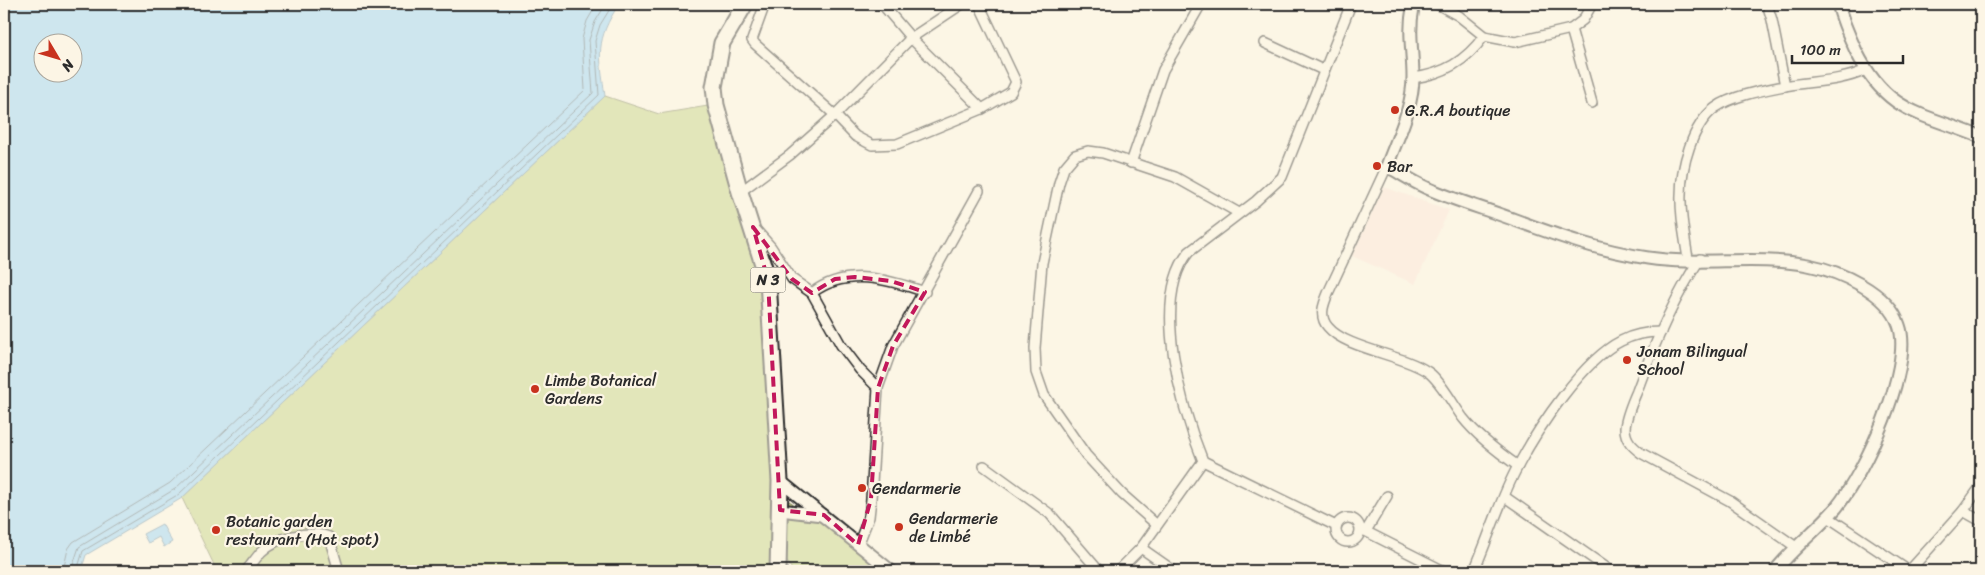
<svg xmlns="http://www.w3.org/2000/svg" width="1985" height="575" viewBox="0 0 1985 575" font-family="Sriracha,sans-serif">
	<rect width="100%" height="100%" fill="#fcf5e5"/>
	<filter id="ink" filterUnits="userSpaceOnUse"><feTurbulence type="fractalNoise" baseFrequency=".02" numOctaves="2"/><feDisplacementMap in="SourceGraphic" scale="10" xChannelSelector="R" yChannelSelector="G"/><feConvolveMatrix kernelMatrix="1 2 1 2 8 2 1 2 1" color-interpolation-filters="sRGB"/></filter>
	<g filter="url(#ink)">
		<path fill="#fce5d9" d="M1384,187L1449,210L1415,284L1352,256Z"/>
		<path fill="#c4d286" stroke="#787e58" d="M605,96L659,114L714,105L767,283L780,495L855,545L887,571H793L778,547L777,571H217L182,498Z"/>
		<g fill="#98d2f8" stroke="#6c8fa6" fill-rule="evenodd">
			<path d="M4,4H619C595,41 599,54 605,96L182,498L86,555L81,571H4ZM42,42H72V72H42Z"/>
			<path d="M162,524L172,542L164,547L159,537L148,543L143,534Z"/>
		</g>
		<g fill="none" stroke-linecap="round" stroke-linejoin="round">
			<g stroke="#576e7d" stroke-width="1">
				<path d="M63,571L68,549L73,542L170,483L585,90L582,39L587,21L597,4"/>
				<path d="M71,571L79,547L175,489L593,93L589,40L595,22L606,4"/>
				<path d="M77,571L83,551L179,494L599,95L595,41L600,25L613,4"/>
			</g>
			<g stroke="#2b2b2b" stroke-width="12">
				<g id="street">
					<path d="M765,4L752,40L755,44L835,115L855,136L872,145L897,144L982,109L1011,92L1016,82L979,4"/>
					<path d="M882,4L911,38L982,109"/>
					<path d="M1437,4L1459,16L1484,36L1515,42L1571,29L1583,20L1592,4"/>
					<path d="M1767,4L1772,20L1785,86"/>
					<path d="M1571,29L1592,103"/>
					<path d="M1265,43L1323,70"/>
					<path d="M1413,78C1444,74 1466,61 1484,36"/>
					<path d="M1131,163L1163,70L1201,4"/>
					<path d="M1387,166L1329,291C1324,303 1318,316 1328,327C1346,349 1402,354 1428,372C1440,380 1454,406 1463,418C1478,437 1498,452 1518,466"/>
					<path d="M740,192L790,155L835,115L911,38L962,4"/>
					<path d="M756,230L771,247L792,279L812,293L841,345L860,370L878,388"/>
					<path d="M1688,259C1685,238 1680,216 1681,195C1681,167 1692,125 1715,108C1731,96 1764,90 1784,86C1812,81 1840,82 1866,70"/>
					<path d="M1700,259C1673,299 1653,347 1637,391C1632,403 1626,416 1625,428C1625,440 1633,447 1641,453L1730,501L1796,547"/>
					<path d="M812,293C846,267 888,279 925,292"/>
					<path d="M984,466L1050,514L1099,571"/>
					<path d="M1505,497L1611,571"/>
					<path d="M1963,511L1981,521"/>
					<path d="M1828,517L1909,571L1963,511L1981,486"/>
					<circle cx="1348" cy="530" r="12"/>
					<path d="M1157,525L1122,494L1086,455L1044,395L1036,372L1035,348L1042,263L1059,183L1064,168L1075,155L1088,151L1103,153L1175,177L1239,213"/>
					<path d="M1336,526L1203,461C1182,410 1150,299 1189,252L1256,201L1282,177L1351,4"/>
					<path d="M1361,529L1444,571"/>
					<path d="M1366,531L1387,496"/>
					<path d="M858,545L869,517L871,499L878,388L893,346L979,191"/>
					<path d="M1141,548L1174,571"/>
					<path d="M246,571C251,565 256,558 261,552C277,536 309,530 329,537L339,571"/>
					<path d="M1118,571L1141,548L1203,461"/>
					<path d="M1474,571C1489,537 1500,499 1518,466C1538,428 1583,360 1621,341C1634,334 1647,332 1661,332"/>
				</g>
			</g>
			<g stroke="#2b2b2b" stroke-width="15">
				<g id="secondary">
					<path d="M1838,4C1842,20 1849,36 1856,51C1887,114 1922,113 1981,137"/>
					<path d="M1413,8C1408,32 1413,53 1413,77C1413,108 1397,138 1387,166C1400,173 1413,182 1427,188C1456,201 1486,209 1515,220C1558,236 1601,251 1648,258C1701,266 1755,255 1808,265C1839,271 1888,292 1899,325C1914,367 1864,474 1836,508C1817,530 1793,548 1775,571"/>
					<path d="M780,481L891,571"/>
					<path d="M780,510L822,515"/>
				</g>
			</g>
			<g stroke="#2b2b2b" stroke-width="19">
				<path id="highway" d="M745,4L722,43L714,87L716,105L740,192L768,280L780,481L778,571"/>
			</g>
			<use href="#street" stroke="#fcf5e5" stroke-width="9"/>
			<use href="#secondary" stroke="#fcf5e5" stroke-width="11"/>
			<use href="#highway" stroke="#fcf5e5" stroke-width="15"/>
		</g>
	</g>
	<path d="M0 0H1985V575H0ZM753,227L792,279L812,293L835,279L855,277L891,281L925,292L893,346L878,388L871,499L858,545L824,515L780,510L768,280Z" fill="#fcf5e5" fill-opacity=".55" fill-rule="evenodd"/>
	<path fill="none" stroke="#c2185b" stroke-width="4" stroke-dasharray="10 6" stroke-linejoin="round" d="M753,227L792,279L812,293L835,279L855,277L891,281L925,292L893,346L878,388L871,499L858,545L824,515L780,510L768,280Z"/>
	<g fill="#c8321e" stroke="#fcf5e5" stroke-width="2">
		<circle cx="1395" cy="110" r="5"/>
		<circle cx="1377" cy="166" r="5"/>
		<circle cx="1627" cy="360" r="5"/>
		<circle cx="535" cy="389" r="5"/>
		<circle cx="862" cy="488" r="5"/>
		<circle cx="899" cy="527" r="5"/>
		<circle cx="216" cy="530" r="5"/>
	</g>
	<g text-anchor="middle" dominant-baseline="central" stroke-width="4.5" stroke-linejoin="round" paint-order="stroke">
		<rect fill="#fcf5e5" stroke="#6a6863" stroke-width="1" x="750.5" y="267.5" width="35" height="25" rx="4"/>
		<g font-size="15" font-weight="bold" fill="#2b2b2b">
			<text x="768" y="280">N 3</text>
		</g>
		<g font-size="16" fill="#2b2b2b" stroke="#fcf5e5" text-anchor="start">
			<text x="1405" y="110">G.R.A boutique</text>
			<text x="1387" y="166">Bar</text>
			<text x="1637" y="351">Jonam Bilingual<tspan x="1637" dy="18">School</tspan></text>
			<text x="545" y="380">Limbe Botanical<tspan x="545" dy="18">Gardens</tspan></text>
			<text x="872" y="488">Gendarmerie</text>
			<text x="909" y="518">Gendarmerie<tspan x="909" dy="18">de Limbé</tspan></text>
			<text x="226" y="521">Botanic garden<tspan x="226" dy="18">restaurant (Hot spot)</tspan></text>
		</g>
	</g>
	<rect width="1985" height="575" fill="none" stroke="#fcf5e5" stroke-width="20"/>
	<rect x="10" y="10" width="1965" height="555" fill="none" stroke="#2b2b2b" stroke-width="2" filter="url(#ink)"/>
	<g transform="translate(58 58) rotate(128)"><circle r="24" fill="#fcf5e5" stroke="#a8a49b"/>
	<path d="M0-4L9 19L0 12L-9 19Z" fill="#c8321e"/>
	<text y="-8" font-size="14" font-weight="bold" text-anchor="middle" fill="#2b2b2b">N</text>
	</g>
	<path d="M1792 55v8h111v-8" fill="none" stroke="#2b2b2b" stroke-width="2.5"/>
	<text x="1800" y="55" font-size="15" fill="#2b2b2b" stroke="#fcf5e5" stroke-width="4" paint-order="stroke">100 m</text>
</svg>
